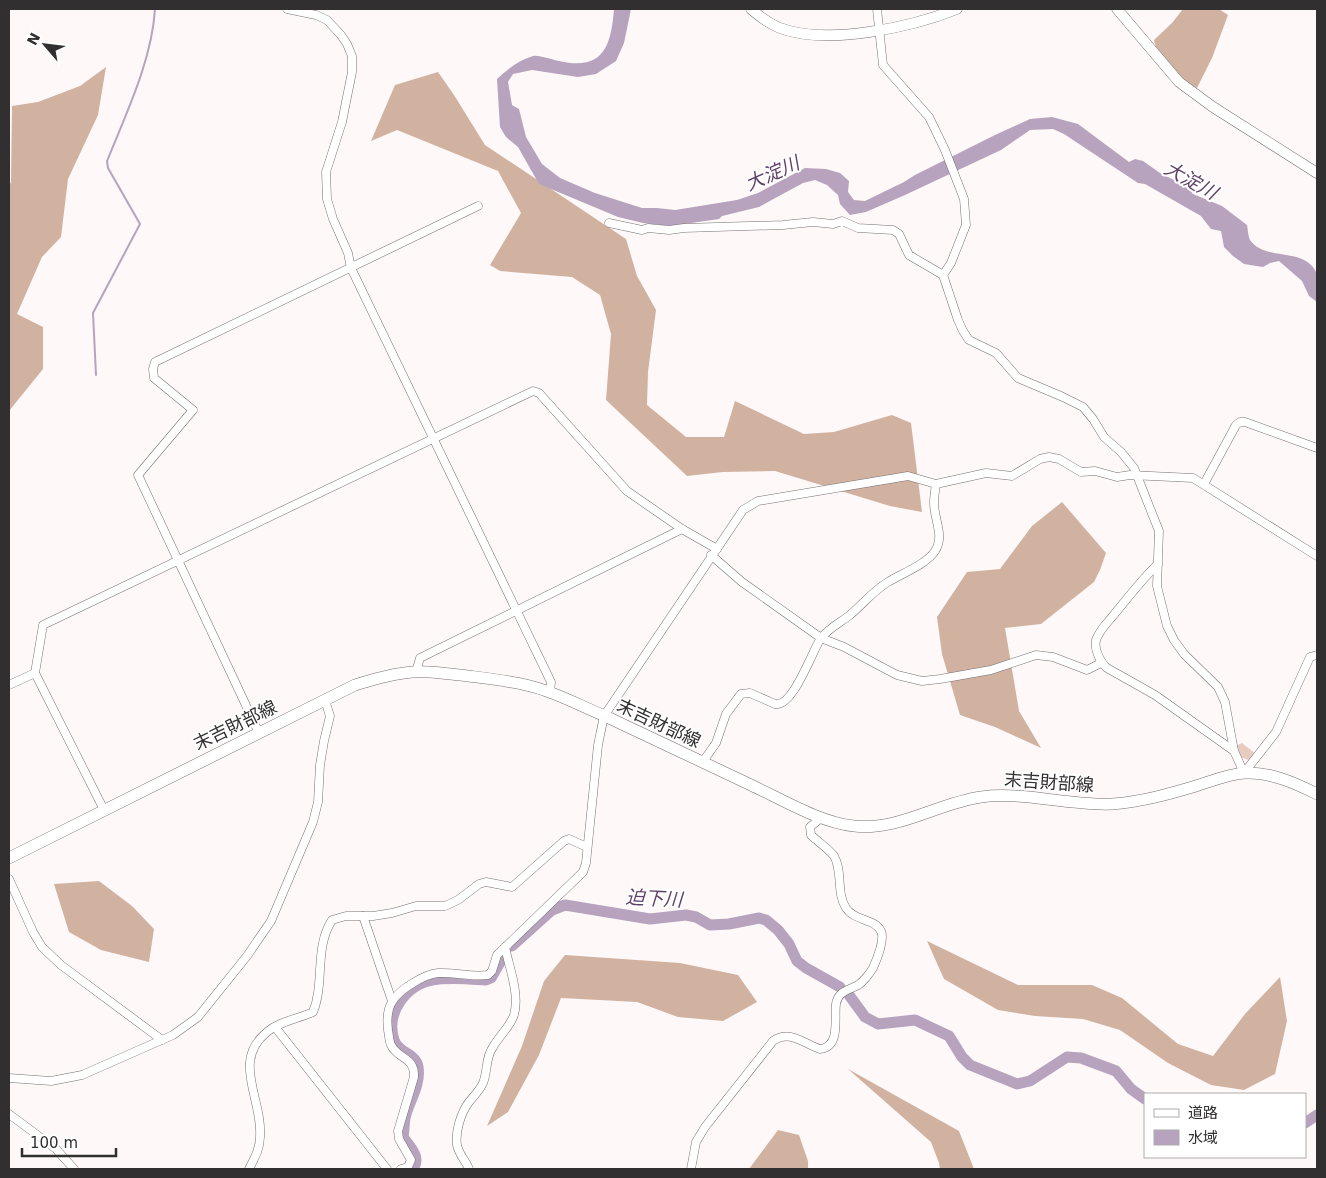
<svg xmlns="http://www.w3.org/2000/svg" width="1326" height="1178" viewBox="0 0 1326 1178" font-family="'DejaVu Sans','Noto Sans JP',sans-serif">
	<rect width="100%" height="100%" fill="#fef8f9"/>
	<path fill="#e6cdbf" d="M1242,743L1256,754L1248,760L1241,757L1236,746Z"/>
	<g fill="#d1b2a1">
		<path d="M1183,9H1219L1228,15L1212,58L1197,88C1180,77 1158,61 1154,40L1172,23Z"/>
		<path d="M106,67L98,115L68,179L61,237L42,257L17,314L43,327V369L9,411V186L11,182L12,106L38,102L80,86Z"/>
		<path d="M438,72L454,95L485,145L626,239L637,276L656,310L648,372L647,405L686,437H724L735,401L804,434L834,432L892,415L911,423L922,512L890,506L775,471L723,472L687,476L606,400L611,334L600,295L572,277L500,271L490,265L521,213L498,171L397,130L371,141L395,85Z"/>
		<path d="M1062,502L1106,553L1100,570L1094,582L1041,624L1005,628L1019,711L1041,748L995,727L960,715L942,654L937,617L967,572L1000,569L1032,526Z"/>
		<path d="M99,881L132,906L154,929L149,962L101,950L69,932L54,884Z"/>
		<path d="M927,941L1018,985H1092L1122,998L1178,1044L1213,1056L1245,1014L1280,977L1287,1021L1275,1074L1244,1090L1211,1085L1168,1063L1120,1030L1083,1019L1035,1016L998,1010L944,979Z"/>
		<path d="M565,955L680,963L738,975L757,1002L723,1021L678,1017L637,1002L561,998L539,1055L508,1112L487,1126L522,1046L544,981Z"/>
		<path d="M848,1069L959,1131L974,1169H940L939,1163L931,1142Z"/>
		<path d="M778,1130L799,1135L808,1161V1169H749Z"/>
	</g>
	<path fill="#b7a3bd" d="M614,9H631L624,43L616,61L596,74L578,77L532,70L513,74L508,82L512,105L519,109L526,137L542,164L560,178L595,193L642,208H657L675,210L737,200L758,193L805,168L826,169L840,173L849,181L848,192L854,200L865,201L904,182L915,175L995,135L1030,119L1052,117L1078,124L1129,162L1135,159L1143,161L1160,173L1188,187L1193,194L1222,206L1247,225C1248,229 1248,236 1250,240C1265,262 1306,246 1317,274C1320,281 1317,294 1317,302L1309,296L1302,281L1279,261L1270,263L1263,267L1244,264L1233,256L1224,247L1221,231L1211,229L1201,216L1145,184L1138,183L1064,134L1053,129L1030,130L1001,150L905,195L866,212L850,215L840,204L838,195L827,185L815,180L803,183L759,207L722,216L719,219L670,226L643,223L618,217L539,184L518,147L506,137L500,127L497,79C508,69 519,60 533,56C540,55 552,60 559,61C603,71 611,47 614,9Z"/>
	<g fill="none" stroke-linecap="round" stroke-linejoin="round">
		<path stroke="#b7a3bd" stroke-width="2" d="M96,375L93,313L140,224L108,168L107,161C126,114 152,60 155,9"/>
		<g stroke="#b7a3bd" stroke-width="11">
			<path d="M512,946L552,910L565,905L650,919L686,915L696,917L710,925L729,924L759,918L766,920L778,930L789,944L797,961L806,968L840,987"/>
			<path d="M849,995L865,1017L878,1024L915,1020L949,1036L962,1057L970,1065L1017,1084L1030,1081L1067,1057L1081,1058L1116,1071L1131,1089L1145,1099"/>
			<path d="M1305,1123L1317,1115"/>
			<path d="M413,1169C421,1157 411,1148 403,1137C404,1131 404,1125 405,1118C409,1101 421,1085 418,1067C416,1053 398,1053 394,1040C385,1013 406,985 432,980C450,977 468,979 486,980L491,978L503,957"/>
		</g>
		<g stroke="#757071" stroke-width="9">
			<g id="minor">
				<path d="M287,9L316,15L327,20L341,35L347,44L352,56V72L342,122L326,172L327,199L333,219L348,253L351,268L551,682L550,692"/>
				<path d="M877,9L883,65L929,117L945,150L964,199L966,225L951,263L943,275"/>
				<path d="M609,223L642,230L648,228L669,230L684,228L783,225L813,222L833,224L842,221L858,228L893,230L899,234L909,255L943,275L958,320L963,331L969,340L996,353L1018,378L1063,397L1083,407L1093,419L1104,437L1121,452L1134,468L1159,531L1157,586L1167,626L1174,640L1184,654L1218,687L1225,702L1234,751L1244,773L1276,732L1310,657L1317,655"/>
				<path d="M1204,484L1236,425L1240,422H1245L1317,448"/>
				<path d="M711,555L742,582L821,638L844,647L897,675L922,681L940,679L991,670L1036,655L1053,657L1087,670L1101,663"/>
				<path d="M1158,564C1141,580 1127,599 1112,617C1106,624 1099,631 1096,640C1094,649 1100,662 1107,668L1155,695L1234,751"/>
				<path d="M416,672L420,658L682,529"/>
				<path d="M9,685L35,673"/>
				<path d="M259,733L138,475L193,410L154,378L153,369L155,362L478,206"/>
				<path d="M702,763L716,743L726,714L741,694L750,693L775,704C793,708 812,651 821,638C828,629 841,622 850,615C863,604 873,591 888,582C901,574 927,564 935,551C945,536 934,520 934,503C934,497 935,491 936,484"/>
				<path d="M104,810L35,673L43,625L533,391L539,393L627,491L682,529L717,549"/>
				<path d="M9,879L33,932L42,947L61,965L162,1040"/>
				<path d="M363,916L392,1001"/>
				<path d="M275,1027L387,1169"/>
				<path d="M9,1078L51,1081L82,1075L173,1035L198,1017L247,956L271,921L313,822L318,802L320,765L324,741L330,716L325,700"/>
				<path d="M9,1114L56,1149L74,1169"/>
				<path d="M249,1169C254,1159 260,1149 260,1137C263,1099 231,1061 267,1032C280,1021 298,1019 313,1012C325,983 314,948 332,920L346,916H373L392,913L416,906H445L458,900L479,884L486,882L512,887L564,841L569,839L587,847"/>
				<path d="M401,1169L408,1167L411,1160L399,1139L398,1131L414,1077C415,1056 398,1060 391,1045C389,1041 389,1035 388,1030C385,1006 393,995 413,983C421,978 428,974 438,973C454,972 471,977 488,975L492,971L497,955L583,872L586,863L598,745L604,716L743,510L758,501L908,476L936,484L986,473L1012,476L1040,459L1049,457L1059,459L1081,472L1095,471L1117,477L1130,475L1193,478L1317,556"/>
				<path d="M469,1169C466,1161 459,1155 457,1145C455,1131 461,1113 469,1102C474,1096 480,1090 483,1083C488,1071 485,1058 493,1047C499,1036 510,1027 514,1015C520,994 509,967 505,947"/>
				<path d="M691,1169L696,1142L705,1127L773,1041C790,1029 804,1044 820,1049C841,1047 834,1018 836,1004C838,991 849,990 858,985C863,982 870,973 873,968C877,959 885,940 881,931C874,918 854,921 846,908C836,893 843,871 834,856C829,849 818,842 811,835L810,827L822,817"/>
			</g>
		</g>
		<g stroke="#757071" stroke-width="11">
			<g id="tertiary">
				<path d="M751,9C759,16 770,24 780,28C827,46 912,27 957,9"/>
				<path d="M1117,9L1179,82L1213,107L1317,173"/>
			</g>
		</g>
		<g stroke="#757071" stroke-width="12">
			<path id="secondary" d="M9,858L355,685C371,680 388,675 404,673C423,670 442,673 460,675C483,678 507,680 530,686C556,692 580,706 605,716C654,739 702,762 751,785C781,799 821,823 854,826C899,831 938,803 981,797C1022,791 1070,806 1112,804C1141,802 1169,794 1196,786C1212,781 1228,774 1245,773C1271,772 1295,783 1317,794"/>
		</g>
		<use href="#minor" stroke="#fff" stroke-width="8"/>
		<use href="#tertiary" stroke="#fff" stroke-width="10"/>
		<use href="#secondary" stroke="#fff" stroke-width="11"/>
	</g>
	<g text-anchor="middle" dominant-baseline="central" stroke-width="4" stroke-linejoin="round" paint-order="stroke">
		<g font-size="18" fill="#312f2f" stroke="#fff">
			<text transform="translate(659 723) rotate(25)">末吉財部線</text>
			<text transform="translate(235 725) rotate(-26)">末吉財部線</text>
			<text transform="translate(1049 782) rotate(4)">末吉財部線</text>
		</g>
		<g font-size="19" font-style="italic" fill="#60426a" stroke="#fff">
			<text transform="translate(772 173) rotate(-24)">大淀川</text>
			<text transform="translate(1191 180) rotate(29)">大淀川</text>
			<text transform="translate(654 898) rotate(3)">迫下川</text>
		</g>
	</g>
	<rect width="1326" height="1178" fill="none" stroke="#312f2f" stroke-width="20"/>
	<rect x="1144" y="1093" width="162" height="65" fill="#ffffff" stroke="#adacac"/>
	<rect x="1154" y="1109" width="25" height="8" fill="#ffffff" stroke="#adacac"/>
	<text x="1188" y="1118" font-size="15" fill="#312f2f">道路</text>
	<rect x="1154" y="1130" width="25" height="15" fill="#b7a3bd" stroke="#adacac"/>
	<text x="1188" y="1143" font-size="15" fill="#312f2f">水域</text>
	<g transform="translate(45 45) rotate(298)" stroke="#ffffff" stroke-width="4" paint-order="stroke">
	<path d="M0-4L9 19L0 12L-9 19Z" fill="#312f2f"/>
	<text y="-8" font-size="14" font-weight="bold" text-anchor="middle" fill="#312f2f">N</text>
	</g>
	<path d="M22 1148v8h94v-8" fill="none" stroke="#312f2f" stroke-width="2.5"/>
	<text x="30" y="1148" font-size="15" fill="#312f2f" stroke="#ffffff" stroke-width="4" paint-order="stroke">100 m</text>
</svg>
